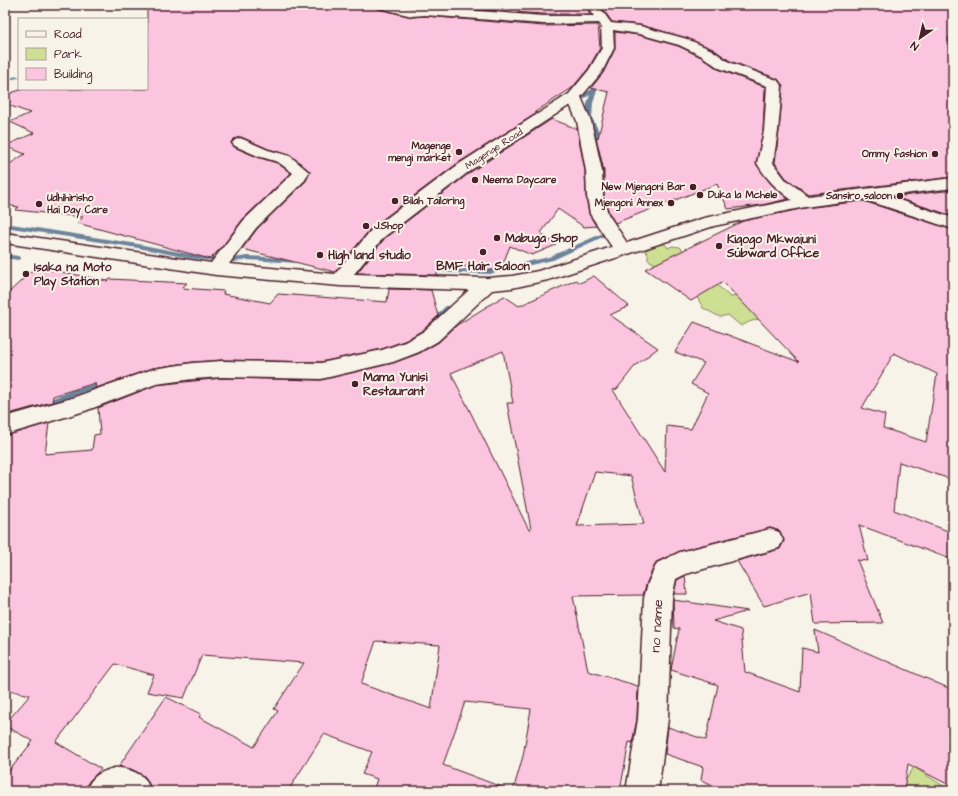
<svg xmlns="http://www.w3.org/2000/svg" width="958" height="796" viewBox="0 0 958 796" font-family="'Architects Daughter',sans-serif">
	<rect width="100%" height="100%" fill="#f7f3e8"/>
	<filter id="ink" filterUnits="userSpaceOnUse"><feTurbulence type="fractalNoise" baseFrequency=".025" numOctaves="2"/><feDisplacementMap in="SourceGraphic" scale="8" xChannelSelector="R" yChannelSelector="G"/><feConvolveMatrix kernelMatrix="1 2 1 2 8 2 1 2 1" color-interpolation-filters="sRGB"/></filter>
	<g filter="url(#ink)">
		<g fill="#cddf93" stroke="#8c7f5f">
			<path d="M657,244H665L668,248L672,246L680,247L684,251L656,264L648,260V254L645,251Z"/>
			<path d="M714,282L730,297L739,296L761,318L749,322L741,326L728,315L720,317L703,308L697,297Z"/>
			<path d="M914,767L951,791H880L900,789Z"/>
		</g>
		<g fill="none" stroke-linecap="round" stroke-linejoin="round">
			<g fill="#6d839b" fill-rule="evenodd">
				<path d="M619,31L621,32L619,44L597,90L593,103L592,118L599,131L605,178L602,180L599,178L593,131L586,118L587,103L590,95L575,104L570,103L592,89L615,44L617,32Z"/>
				<path d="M19,76V78L5,80V78Z"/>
				<path d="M5,223L138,244L189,254L216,257L222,260L247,256L298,259L301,261L298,263L247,260L221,264L214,261L189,258L138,248L5,227Z"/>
				<path d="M391,227L394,229L370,259L366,266L371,267V269H360L359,268L365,257L389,228Z"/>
				<path d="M603,233L605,234V236L553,260L490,274L428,272L425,270L428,268L490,270L549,257Z"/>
				<path d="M5,254L18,256L21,258L18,260L5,258Z"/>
				<path d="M446,306H452L453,308L427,333L378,355H372L371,353L372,351L421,329Z"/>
				<path d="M364,351L367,352L368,354L367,356L298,366L294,363L298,360Z"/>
				<path d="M136,373L140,376L139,378L78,394L45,407L5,419V413L40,403L76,389Z"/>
			</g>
		</g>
		<g fill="#fcc5df" stroke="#4a1f2b" fill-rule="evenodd">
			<path d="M147,5H372L375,8L412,17L425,16L543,26L598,25L600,48L588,69L572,88L535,112L537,113L458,163L371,228L335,272L242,249L257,229L306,181L310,172L290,155L268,149L241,137L234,139L231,142L234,147L257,157L277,163L291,173L243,219L222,247L210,259L77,223L83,217L15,210L19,207L5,205V167L25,154L5,146L34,133L10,122L30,113L5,104V95L23,89H147Z"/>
			<path d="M404,5H585L591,14H543Z"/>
			<path d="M600,5H940L952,7L953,39L948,38L953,62V177L808,194L786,178L775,163L779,131L783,86L778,79L730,61L713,49L687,38L640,25L612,22Z"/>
			<path d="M615,32L639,35L678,46L701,57L718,69L765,87L763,131L756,164L771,184L788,199L762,205L728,209L717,184L615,223L609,213L604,196V171L596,137L598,138L609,92L591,88L603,73L615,49Z"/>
			<path d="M552,119L577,129L585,171L586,196L589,214L596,226L584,227L558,209L541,233L556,245L532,255L510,246L500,271L444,264L436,275L357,273L385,238L472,171Z"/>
			<path d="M953,190V216L894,197Z"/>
			<path d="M863,201L953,230V352L951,355H953V480L899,462L894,510L953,533V560L859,525L868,561L857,560L883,623L815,624L811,592L764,606L737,561L780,549L784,541L780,531L770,528L680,551L656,562L647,582L643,595L573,596L588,671L638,686L637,719L632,743L629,742L620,791H513L523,756L531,709L465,702L443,765L507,789V791H373L377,779L362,774L372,752L324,734L288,791H156L151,788L146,778L143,775L131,769L119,766L166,697L201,714L199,717L254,747L278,711L274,709L304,663L202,655L184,698L147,692L154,675L115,664L56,742L101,769L89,781L84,791H5V776L33,741L5,726V724L30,695L5,689V436L49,423L45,454L92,450L94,435L100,434L98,408L156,385L222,378L321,380L393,363L420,353L439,342L457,325L504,296L519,306L576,280L580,283L594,276L629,306L610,315L658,348L635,366L617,389L613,390L665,472L667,426L691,429L708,393L691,384L704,363L675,352L694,322L799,362L723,282L691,301L645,269L743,221L805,208ZM503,351L513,403H507L531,529L529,530L451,373ZM894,353L937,374L926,442L883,428L885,415L862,408ZM595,472L631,476L644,524L577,526ZM376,641L440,645L431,709L361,684Z"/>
			<path d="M36,267L108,281L110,279L187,283L182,288L224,291L223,294L270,303L278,294L387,302L389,289L431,290L438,316L423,330L404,341L382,349L321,362L222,360L193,362L153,368L96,388L95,383L53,396L52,402L5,415V296Z"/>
			<path d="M685,576L687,594H674L677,580Z"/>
			<path d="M673,600L748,611L713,621L741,630L745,672L800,692L802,648L818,652L815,630L953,690V787L908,764L904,791H728L701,780L703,767L665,754L668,727L706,740L718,685L671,670L679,629L674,628Z"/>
		</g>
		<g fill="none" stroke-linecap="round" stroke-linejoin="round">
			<g stroke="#4a1f2b" stroke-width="3">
				<g id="minor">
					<path d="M373,5H395L412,8L425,7L543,16H594L586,5H598L611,23L640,26L687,39L712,50L729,62L777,80L782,86L778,131L773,163L785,179L808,196L953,178V188L887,196L953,218V229L863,199L805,207L714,226L548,280L512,288L492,290L438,341L419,352L393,362L321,379L222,377L193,379L156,384L85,411L5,435V417L72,398L153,369L193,363L222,361L321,363L382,350L405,342L424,331L469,290L340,286L216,275L5,243V233L211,263L244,220L293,173L278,162L258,156L235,146L232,143L235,140L240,138L245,140L268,150L290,156L309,172L305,180L256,228L229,264L335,274L372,229L459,164L569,94L589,70L602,48L601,26L599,23L543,24L425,15L412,16L375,7ZM613,30L639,34L679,45L702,56L719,68L767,86L764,131L757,163C766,179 777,189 792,200L704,218L627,243L608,214L603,196L602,171L591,121L581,97L602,72L614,48ZM570,105L577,121L586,171L587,196L590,214L612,247L538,271L512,276L487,278L354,274L384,237L471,170Z"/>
					<path d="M770,529L779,532L783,540L779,548L686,574L676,579L672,598L668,719L658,791H626L638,719L644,598L648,583L657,563L680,552Z"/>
					<path d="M114,768C123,767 138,772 145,779C147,782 149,787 150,791H86C92,776 98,773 114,768Z"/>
				</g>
			</g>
			<use href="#minor" fill="#f7f3e8" fill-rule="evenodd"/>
		</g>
	</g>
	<g fill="#4a1f2b" stroke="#f7f3e8" stroke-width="1.5">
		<circle cx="459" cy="152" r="4"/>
		<circle cx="935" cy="154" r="4"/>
		<circle cx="475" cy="180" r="4"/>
		<circle cx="693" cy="187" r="4"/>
		<circle cx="700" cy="195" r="4"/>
		<circle cx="900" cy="196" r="4"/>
		<circle cx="395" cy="201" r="4"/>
		<circle cx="671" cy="203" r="4"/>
		<circle cx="39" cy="204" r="4"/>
		<circle cx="366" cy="226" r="4"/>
		<circle cx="497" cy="238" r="4"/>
		<circle cx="719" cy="246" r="4"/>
		<circle cx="483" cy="252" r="4"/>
		<circle cx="320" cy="255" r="4"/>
		<circle cx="26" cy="274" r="4"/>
		<circle cx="355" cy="384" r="4"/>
	</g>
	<g text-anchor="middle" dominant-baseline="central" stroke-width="4" stroke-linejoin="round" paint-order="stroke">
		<g font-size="10" font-weight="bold" fill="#4a1f2b" stroke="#f7f3e8" text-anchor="end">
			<text x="451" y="146">Magenge<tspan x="451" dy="12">mengi market</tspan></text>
			<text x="927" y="154">Ommy fashion</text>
			<text x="483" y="180" text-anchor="start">Neema Daycare</text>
			<text x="685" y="187">New Mjengoni Bar</text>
			<text x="708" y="195" text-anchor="start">Duka la Mchele</text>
			<text x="892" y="196">Sansiro saloon</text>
			<text x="47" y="198" text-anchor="start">Udhihirisho<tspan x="47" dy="12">Hai Day Care</tspan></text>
			<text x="403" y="201" text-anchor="start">Bilah Tailoring</text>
			<text x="663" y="203">Mjengoni Annex</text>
			<text x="374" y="226" text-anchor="start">J.Shop</text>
		</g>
		<g font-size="10" fill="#4a1f2b" stroke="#f7f3e8">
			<text transform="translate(494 149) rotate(-33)">Magenge Road</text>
		</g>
		<g font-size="12" font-weight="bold" fill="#4a1f2b" stroke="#f7f3e8" text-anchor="start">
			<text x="505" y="238">Mabuga Shop</text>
			<text x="727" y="239">Kigogo Mkwajuni<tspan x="727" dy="14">Subward Office</tspan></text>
			<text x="328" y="255">High land studio</text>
			<text x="483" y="266" text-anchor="middle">BMF Hair Saloon</text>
			<text x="34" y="267">Isaka na Moto<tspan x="34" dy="14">Play Station</tspan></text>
			<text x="363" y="377">Mama Yunisi<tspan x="363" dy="14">Restaurant</tspan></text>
		</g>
		<g font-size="14" fill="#4a1f2b" stroke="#f7f3e8">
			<text transform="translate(657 626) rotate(-87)">no name</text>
		</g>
	</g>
	<rect width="958" height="796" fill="none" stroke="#f7f3e8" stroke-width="20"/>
	<rect x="10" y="10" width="938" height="776" fill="none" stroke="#4a1f2b" stroke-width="1.5" filter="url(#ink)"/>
	<rect x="18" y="18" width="130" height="72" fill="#f7f3e8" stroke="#b29e9c"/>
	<rect x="26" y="31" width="20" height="6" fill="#f7f3e8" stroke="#b29e9c"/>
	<text x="54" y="38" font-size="12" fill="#4a1f2b">Road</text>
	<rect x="26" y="48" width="20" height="12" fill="#cddf93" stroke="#b29e9c"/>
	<text x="54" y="58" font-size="12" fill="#4a1f2b">Park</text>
	<rect x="26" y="68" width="20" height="12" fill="#fcc5df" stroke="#b29e9c"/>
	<text x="54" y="78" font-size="12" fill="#4a1f2b">Building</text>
	<g transform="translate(920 38) rotate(214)" stroke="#f7f3e8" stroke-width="3" paint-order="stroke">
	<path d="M0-3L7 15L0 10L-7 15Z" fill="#4a1f2b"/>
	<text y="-6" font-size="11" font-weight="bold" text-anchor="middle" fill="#4a1f2b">N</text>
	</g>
</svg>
